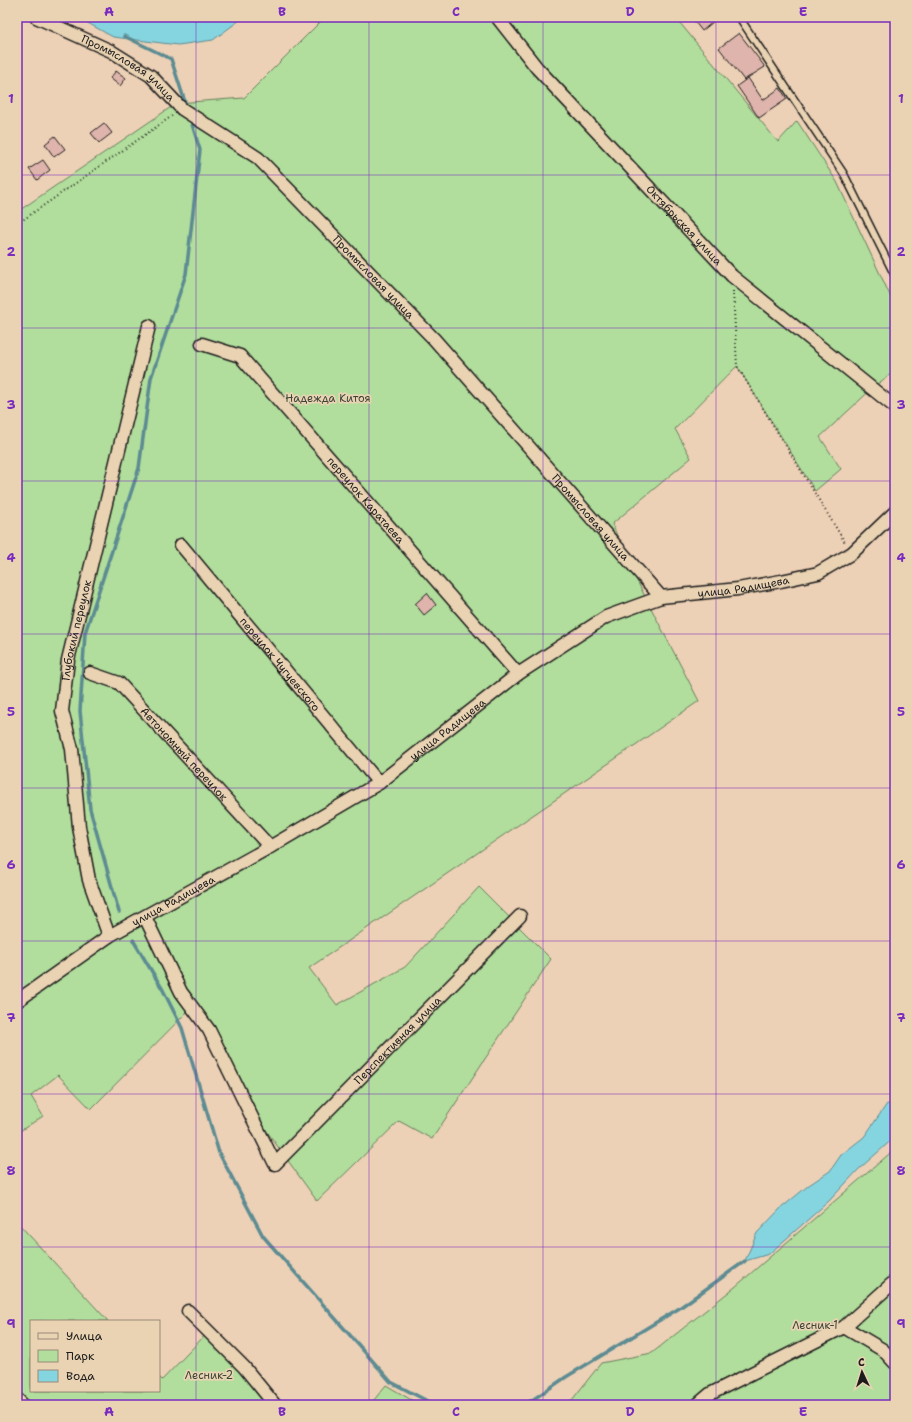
<svg xmlns="http://www.w3.org/2000/svg" width="912" height="1422" viewBox="0 0 912 1422" font-family="'Shantell Sans',sans-serif">
	<rect width="100%" height="100%" fill="#edd1b6"/>
	<filter id="ink" filterUnits="userSpaceOnUse"><feTurbulence type="fractalNoise" baseFrequency=".025" numOctaves="2"/><feDisplacementMap in="SourceGraphic" scale="8" xChannelSelector="R" yChannelSelector="G"/><feConvolveMatrix kernelMatrix="1 2 1 2 8 2 1 2 1" color-interpolation-filters="sRGB"/></filter>
	<g filter="url(#ink)">
		<g fill="#b1de9c" stroke="#667d5c">
			<path d="M325,17H675L778,142L797,121L837,182L895,306V371L876,385L820,437L841,469L815,491L737,366L675,429L691,458L612,524L636,579L699,701L615,759L309,968L337,1005L405,967L479,887L551,959L432,1139L399,1121L317,1201L245,1101L197,1002L91,1109L58,1075L31,1096L43,1116L17,1133V212L177,103L244,98Z"/>
			<path d="M895,1149V1405H561L572,1400L601,1363L652,1353L735,1287Z"/>
			<path d="M17,1222L108,1321H31V1391H159V1377L162,1380L210,1330L278,1405H17Z"/>
			<path d="M386,1385L420,1405H370Z"/>
		</g>
		<g fill="#85d5e0" stroke="#5b8b92">
			<path d="M77,17H244L213,40L178,45L113,37Z"/>
			<path d="M887,1104L895,1105V1137L859,1169L829,1201L769,1254L745,1261L757,1233L780,1209L809,1185L830,1171L841,1155L864,1137Z"/>
		</g>
		<g fill="none" stroke-linecap="round" stroke-linejoin="round">
			<g stroke="#5b8b92" stroke-width="3.5">
				<path d="M124,36L171,59L187,108"/>
				<path d="M119,912L90,809L80,711L85,633L139,468L151,378L186,274L200,150L190,118"/>
				<path d="M133,940L163,990L182,1028L219,1153L263,1236L391,1382L435,1405"/>
				<path d="M525,1405L566,1377L678,1309L745,1261"/>
			</g>
		</g>
		<g fill="#deb4ac" stroke="#1c1c1c">
			<path d="M691,17H719L702,31Z"/>
			<path d="M739,33L765,67L744,80L719,48Z"/>
			<path d="M116,71L126,78L120,86L110,78Z"/>
			<path d="M748,78L763,100L780,88L787,99L759,118L737,86Z"/>
			<path d="M104,123L112,133L99,143L91,133Z"/>
			<path d="M55,136L65,149L54,157L45,144Z"/>
			<path d="M43,160L50,170L37,180L29,169Z"/>
			<path d="M427,593L436,605L424,615L415,604Z"/>
		</g>
		<g fill="none" stroke-linecap="round" stroke-linejoin="round">
			<g stroke="#1c1c1c" stroke-width="9">
				<path id="service" d="M739,17L844,174L895,276"/>
			</g>
			<g stroke="#1c1c1c" stroke-width="15">
				<g id="minor">
					<path id="s1" d="M36,17L111,51L151,76L182,109L258,158L434,339L661,597"/>
					<path id="s2" d="M497,17L537,68L732,276L895,407"/>
					<path id="s3" d="M202,344L240,356L518,674"/>
					<path id="s4" d="M181,545L379,783"/>
					<path id="s5" d="M90,673L119,683L270,847"/>
					<path id="s6" d="M145,917L181,992L209,1030L275,1164L520,916"/>
					<path id="s7" d="M109,936L89,880L79,827L72,749L62,711L68,660L149,326"/>
					<path id="s8" d="M17,1001L109,936L270,847L379,783L518,674L606,617L661,597L738,589L781,581L818,573L852,553L895,512"/>
					<path d="M188,1311L244,1367L275,1405"/>
					<path d="M844,1327L883,1350L895,1363"/>
					<path d="M17,1399L23,1405"/>
					<path d="M697,1405L710,1394L844,1327L895,1281"/>
				</g>
			</g>
			<g stroke="#1c1c1c" stroke-width="2" stroke-dasharray="1 3" stroke-linecap="butt">
				<path d="M17,224L172,116"/>
				<path d="M733,291L737,366L846,544"/>
			</g>
			<use href="#service" stroke="#ead3b3" stroke-width="6"/>
			<use href="#minor" stroke="#ead3b3" stroke-width="12"/>
		</g>
	</g>
	<path fill="none" stroke="#7b2cbf" stroke-width="1" stroke-opacity="0.55" d="M196,17V1405M369,17V1405M543,17V1405M716,17V1405M17,175H895M17,328H895M17,481H895M17,634H895M17,788H895M17,941H895M17,1094H895M17,1247H895"/>
	<g text-anchor="middle" dominant-baseline="central" stroke-width="3.5" stroke-linejoin="round" paint-order="stroke">
		<g font-size="11" fill="#1c1c1c" stroke="#ead3b3">
			<text stroke="none"><textPath href="#s1" startOffset="106">Промысловая улица</textPath></text>
			<text stroke="none"><textPath href="#s2" startOffset="280">Октябрьская улица</textPath></text>
			<text stroke="none"><textPath href="#s1" startOffset="431">Промысловая улица</textPath></text>
			<text stroke="none"><textPath href="#s3" startOffset="231">переулок Каратаева</textPath></text>
			<text stroke="none"><textPath href="#s1" startOffset="755">Промысловая улица</textPath></text>
			<text stroke="none"><textPath href="#s8" startOffset="846">улица Радищева</textPath></text>
			<text stroke="none"><textPath href="#s7" startOffset="313">Глубокий переулок</textPath></text>
			<text stroke="none"><textPath href="#s4" startOffset="155">переулок Чугуевского</textPath></text>
			<text stroke="none"><textPath href="#s8" startOffset="510">улица Радищева</textPath></text>
			<text stroke="none"><textPath href="#s5" startOffset="127">Автономный переулок</textPath></text>
			<text stroke="none"><textPath href="#s8" startOffset="186">улица Радищева</textPath></text>
			<text stroke="none"><textPath href="#s6" startOffset="454">Перспективная улица</textPath></text>
		</g>
		<g font-size="11" fill="#3a4336" stroke="#ead3b3">
			<text x="328" y="398">Надежда Китоя</text>
			<text x="815" y="1325">Лесник-1</text>
			<text x="209" y="1375">Лесник-2</text>
		</g>
	</g>
	<rect width="912" height="1422" fill="none" stroke="#ead3b3" stroke-width="44"/>
	<rect x="30" y="1320" width="130" height="72" fill="#ead3b3" stroke="#988a77"/>
	<rect x="38" y="1333" width="20" height="6" fill="#ead3b3" stroke="#988a77"/>
	<text x="66" y="1340" font-size="12" fill="#1c1c1c">Улица</text>
	<rect x="38" y="1350" width="20" height="12" fill="#b1de9c" stroke="#988a77"/>
	<text x="66" y="1360" font-size="12" fill="#1c1c1c">Парк</text>
	<rect x="38" y="1370" width="20" height="12" fill="#85d5e0" stroke="#988a77"/>
	<text x="66" y="1380" font-size="12" fill="#1c1c1c">Вода</text>
	<g transform="translate(862 1372) rotate(356)" stroke="#ead3b3" stroke-width="3" paint-order="stroke">
	<path d="M0-3L7 15L0 10L-7 15Z" fill="#1c1c1c"/>
	<text y="-6" font-size="11" font-weight="bold" text-anchor="middle" fill="#1c1c1c">С</text>
	</g>
	<rect x="22" y="22" width="868" height="1378" fill="none" stroke="#7b2cbf" stroke-width="1.5"/>
	<g font-size="13" text-anchor="middle" font-weight="bold" fill="#7b2cbf">
		<text x="109" y="16">A</text>
		<text x="282" y="16">B</text>
		<text x="456" y="16">C</text>
		<text x="630" y="16">D</text>
		<text x="803" y="16">E</text>
		<text x="11" y="103">1</text>
		<text x="901" y="103">1</text>
		<text x="11" y="256">2</text>
		<text x="901" y="256">2</text>
		<text x="11" y="409">3</text>
		<text x="901" y="409">3</text>
		<text x="11" y="562">4</text>
		<text x="901" y="562">4</text>
		<text x="11" y="716">5</text>
		<text x="901" y="716">5</text>
		<text x="11" y="869">6</text>
		<text x="901" y="869">6</text>
		<text x="11" y="1022">7</text>
		<text x="901" y="1022">7</text>
		<text x="11" y="1175">8</text>
		<text x="901" y="1175">8</text>
		<text x="11" y="1328">9</text>
		<text x="901" y="1328">9</text>
		<text x="109" y="1416">A</text>
		<text x="282" y="1416">B</text>
		<text x="456" y="1416">C</text>
		<text x="630" y="1416">D</text>
		<text x="803" y="1416">E</text>
	</g>
</svg>
